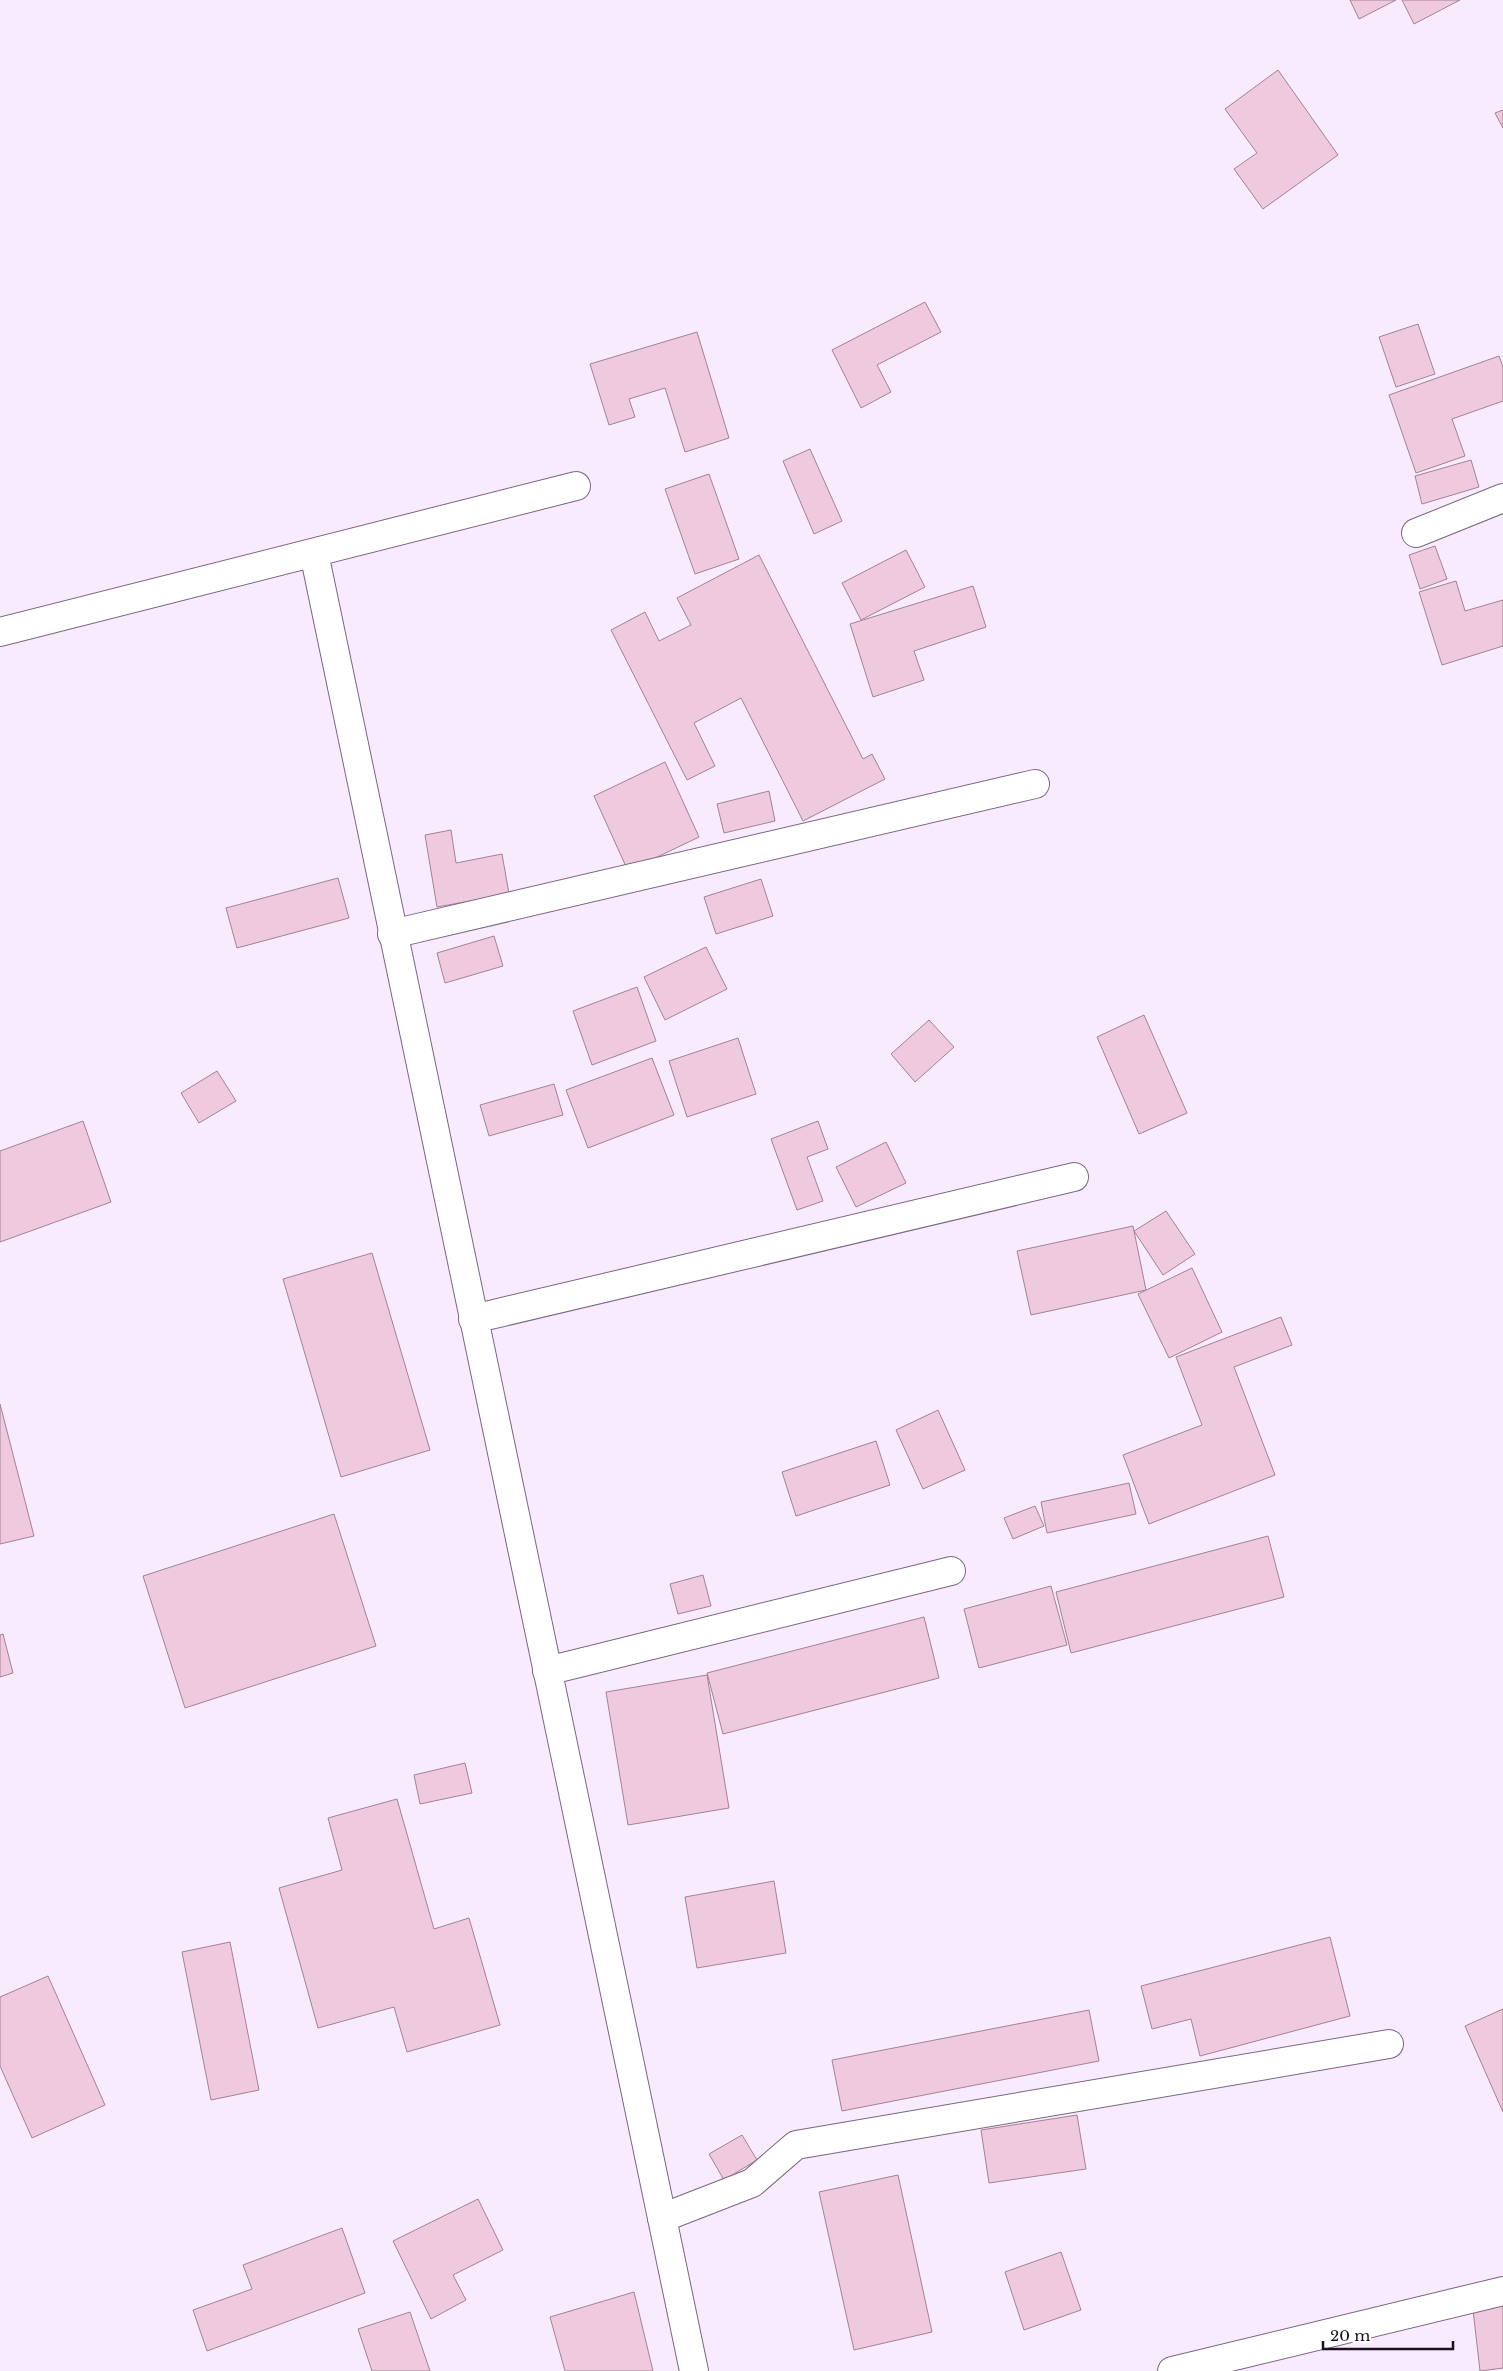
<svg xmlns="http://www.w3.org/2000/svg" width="1503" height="2371" viewBox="0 0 1503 2371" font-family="'Libre Baskerville',serif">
	<rect width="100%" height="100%" fill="#f8ebfe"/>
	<g fill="#efc9de" stroke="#a48295">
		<path d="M1350,0H1396L1359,19Z"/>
		<path d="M1402,0H1460L1414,24Z"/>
		<path d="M1278,70L1338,155L1263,209L1234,169L1257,153L1225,109Z"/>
		<path d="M1503,110V128L1495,113Z"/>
		<path d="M925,302L941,332L877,365L891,392L861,408L832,350Z"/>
		<path d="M1418,324L1435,374L1396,387L1379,337Z"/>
		<path d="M697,332L729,438L685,452L665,388L629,399L635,417L609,425L590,364Z"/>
		<path d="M1499,356L1503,367V401L1452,419L1465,456L1416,473L1389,395Z"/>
		<path d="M810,449L842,521L814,534L783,461Z"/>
		<path d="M1471,460L1479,487L1422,504L1415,476Z"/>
		<path d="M709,474L739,559L695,574L665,489Z"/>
		<path d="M1435,546L1447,579L1420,589L1409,555Z"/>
		<path d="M906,550L925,587L861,620L842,583Z"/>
		<path d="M759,555L863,759L872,754L885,779L803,821L741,698L694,723L715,766L687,780L611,630L645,612L659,641L691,625L677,598Z"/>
		<path d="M1456,581L1465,611L1503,600V646L1442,665L1419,592Z"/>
		<path d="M973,586L986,627L914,651L924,680L873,697L850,624Z"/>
		<path d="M665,762L699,837L628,871L594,796Z"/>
		<path d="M769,791L775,821L724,833L717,804Z"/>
		<path d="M451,830L456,863L502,854L509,894L437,907L425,835Z"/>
		<path d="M338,878L349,918L237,948L226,908Z"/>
		<path d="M761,879L773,916L716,934L704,897Z"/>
		<path d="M494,936L503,966L445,983L437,953Z"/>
		<path d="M706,947L727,989L665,1020L644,977Z"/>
		<path d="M637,987L656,1041L592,1065L573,1011Z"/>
		<path d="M1144,1015L1187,1113L1139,1134L1097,1037Z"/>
		<path d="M929,1020L954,1047L915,1082L891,1054Z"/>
		<path d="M738,1038L756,1094L687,1117L669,1061Z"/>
		<path d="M652,1058L674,1115L588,1148L566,1090Z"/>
		<path d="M217,1071L236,1101L199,1123L181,1093Z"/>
		<path d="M554,1084L563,1115L489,1136L480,1105Z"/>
		<path d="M83,1121L111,1202L0,1242V1151Z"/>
		<path d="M818,1121L828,1149L807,1157L823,1201L797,1210L771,1139Z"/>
		<path d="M886,1142L906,1183L856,1207L836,1167Z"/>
		<path d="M1166,1211L1195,1254L1163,1275L1134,1231Z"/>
		<path d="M1133,1226L1146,1290L1031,1315L1017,1251Z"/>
		<path d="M372,1253L430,1450L341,1477L283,1279Z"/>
		<path d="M1192,1268L1222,1332L1169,1358L1138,1294Z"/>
		<path d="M1281,1317L1292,1345L1234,1367L1275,1475L1149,1524L1123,1455L1202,1425L1176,1357Z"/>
		<path d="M0,1404L34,1536L0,1544Z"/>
		<path d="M938,1410L965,1470L923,1489L896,1430Z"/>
		<path d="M876,1441L890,1485L796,1516L782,1472Z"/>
		<path d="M1129,1483L1136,1514L1047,1533L1041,1502Z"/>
		<path d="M1035,1506L1044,1526L1013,1539L1004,1518Z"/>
		<path d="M334,1514L376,1646L185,1708L143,1576Z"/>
		<path d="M1268,1536L1284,1597L1071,1653L1056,1592Z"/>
		<path d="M703,1575L711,1606L678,1614L670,1584Z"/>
		<path d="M1051,1586L1067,1645L979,1668L964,1609Z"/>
		<path d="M924,1617L939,1678L723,1734L707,1673Z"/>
		<path d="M3,1634L13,1673L0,1677V1635Z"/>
		<path d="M707,1675L729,1808L628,1825L606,1692Z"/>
		<path d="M465,1763L472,1793L420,1804L414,1775Z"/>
		<path d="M397,1799L434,1929L469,1918L500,2025L407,2052L394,2007L318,2028L279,1888L342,1870L328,1818Z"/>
		<path d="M774,1881L786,1953L697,1968L685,1897Z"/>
		<path d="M1330,1937L1350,2016L1200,2056L1191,2019L1152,2029L1141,1986Z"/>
		<path d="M230,1942L259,2090L211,2100L182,1952Z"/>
		<path d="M48,1976L105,2105L32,2138L0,2066V1997Z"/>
		<path d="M1503,2009V2112L1465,2026Z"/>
		<path d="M1089,2010L1099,2061L842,2111L832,2060Z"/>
		<path d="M1077,2115L1086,2169L989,2183L981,2130Z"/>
		<path d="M742,2135L757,2160L724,2180L709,2154Z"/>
		<path d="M898,2175L932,2332L854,2350L819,2192Z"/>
		<path d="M478,2199L503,2250L453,2275L466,2300L431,2319L393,2241Z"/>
		<path d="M342,2228L365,2293L207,2351L193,2310L252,2289L243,2265Z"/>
		<path d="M1061,2252L1081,2310L1024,2330L1005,2272Z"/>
		<path d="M634,2292L653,2371H565L550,2317Z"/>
		<path d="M1503,2298V2368L1480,2371L1472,2301Z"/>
		<path d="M410,2312L430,2371H372L358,2329Z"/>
	</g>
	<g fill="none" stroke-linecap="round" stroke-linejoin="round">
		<g stroke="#7a6682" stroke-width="30">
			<g id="street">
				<path d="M1416,533L1503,498"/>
				<path d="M314,553L694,2371"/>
				<path d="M0,632L576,486"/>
				<path d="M392,934L1035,784"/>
				<path d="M473,1319L1074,1177"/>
				<path d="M547,1671L951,1571"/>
				<path d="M662,2218L752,2183L796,2145L1389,2044"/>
				<path d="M1172,2371L1503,2291"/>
			</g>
		</g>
		<use href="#street" stroke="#fff" stroke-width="28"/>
	</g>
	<path d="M1323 2341v8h130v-8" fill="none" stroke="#18101b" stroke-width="2.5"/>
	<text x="1330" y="2341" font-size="15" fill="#18101b" stroke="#ffffff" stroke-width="4" paint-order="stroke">20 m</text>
</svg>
